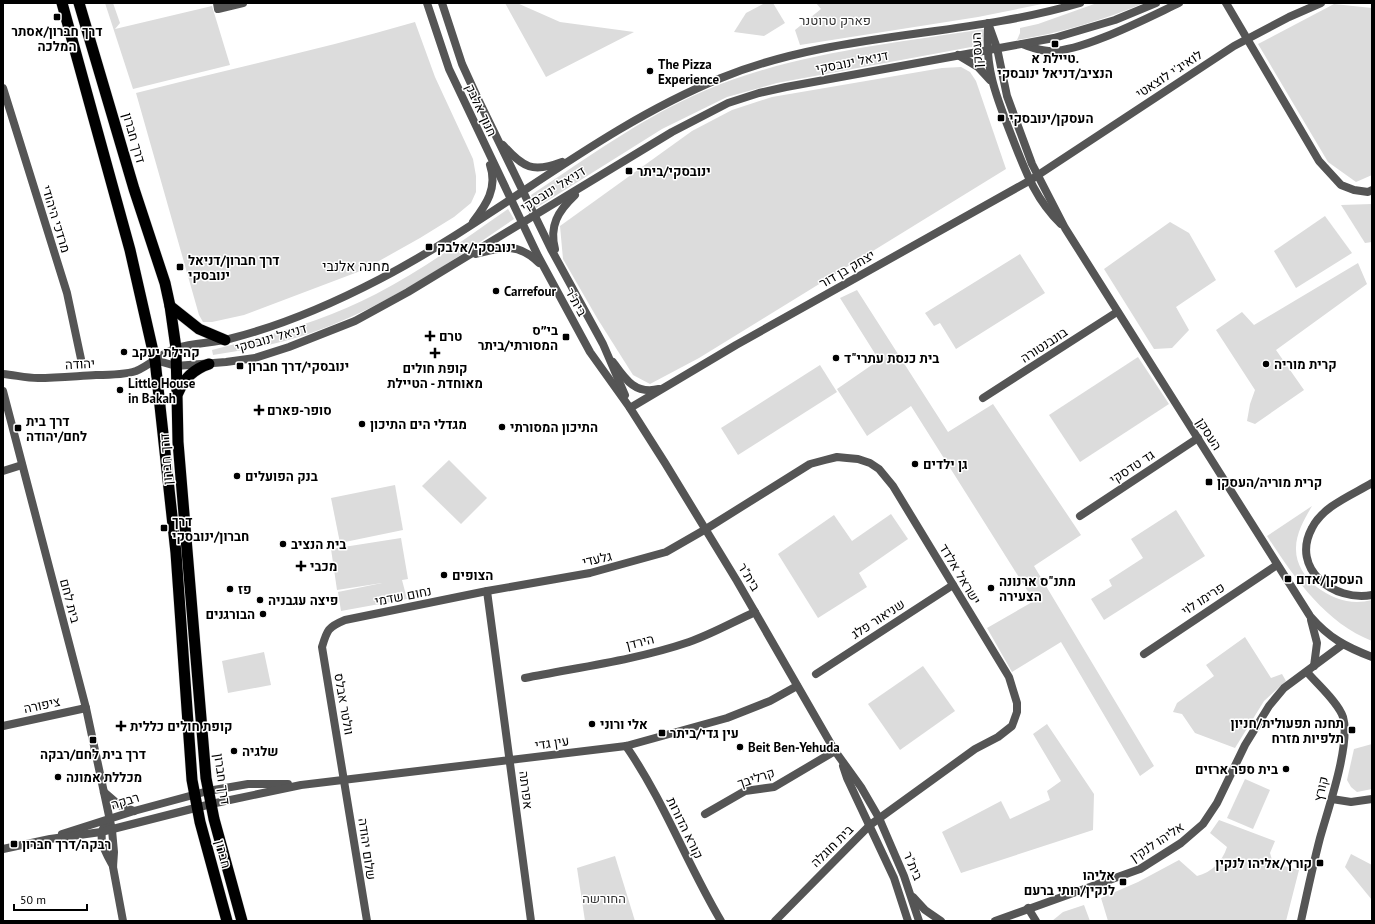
<svg xmlns="http://www.w3.org/2000/svg" width="1375" height="924" viewBox="0 0 1375 924" font-family="'PT Sans',Heebo,sans-serif">
	<rect width="100%" height="100%" fill="#fff"/>
	<g fill="#dcdcdc">
		<path d="M105,3H113L120,23L115,29L212,6L230,65L133,89Z"/>
		<path d="M505,3H517L560,22L634,32L546,77Z"/>
		<path d="M765,3H773L785,23L764,36L734,32L746,13Z"/>
		<path d="M816,3H1047L978,17L800,45L795,30L821,9Z"/>
		<path d="M1097,3H1144C1104,20 1060,33 1017,40L1020,33V28L1038,24Z"/>
		<path d="M1334,4L1372,8V175L1356,182L1328,162L1258,44Z"/>
		<path d="M415,22L435,77L473,159L476,176V192L471,203L454,217L420,238L363,270L244,315L212,322H203L199,315L136,93C229,69 323,49 415,22Z"/>
		<path d="M984,29L982,45L777,83L727,97L662,129L536,208L531,195C587,158 643,117 704,91C792,53 890,44 984,29Z"/>
		<path d="M961,67L970,72L976,81L1006,169L699,358L650,384L633,375L597,318L563,259L560,226L692,131L732,110L772,97L942,68Z"/>
		<path d="M1372,204V242L1365,243L1341,205Z"/>
		<path d="M508,209L514,219C450,263 385,307 311,333C279,344 246,350 213,355L212,350C268,336 324,321 376,294C422,270 465,239 508,209Z"/>
		<path d="M1325,216L1352,253L1296,288L1274,251Z"/>
		<path d="M1170,222L1189,233L1216,280L1176,307L1189,330L1172,348L1154,349L1104,269Z"/>
		<path d="M1020,254L1045,293L956,349L940,323L934,326L925,313Z"/>
		<path d="M1358,263L1367,284L1276,350L1304,390L1255,424L1247,421L1250,404L1255,390L1216,330L1242,312L1254,325Z"/>
		<path d="M857,290L948,432L993,404L1081,535L1034,566L1154,766L1140,776L1061,642L1012,672L987,628L1034,601L911,406L867,436L837,389L879,360L840,298Z"/>
		<path d="M1138,357L1169,404L1080,462L1049,415Z"/>
		<path d="M820,365L837,392L738,455L721,428Z"/>
		<path d="M449,460L487,498L461,524L422,486Z"/>
		<path d="M395,485L403,530L340,543L331,498Z"/>
		<path d="M1312,506C1305,518 1296,533 1296,548C1295,578 1330,602 1357,602C1362,602 1367,601 1372,600V641C1325,623 1293,576 1267,536Z"/>
		<path d="M1176,510L1205,556L1104,620L1091,599L1112,586L1109,580L1143,558L1131,539Z"/>
		<path d="M891,514L908,539L859,573L867,587L818,618L778,554L834,515L852,541Z"/>
		<path d="M401,538L408,579L402,580L407,599L341,611L338,592L382,583L337,590L331,549Z"/>
		<path d="M1245,637L1271,678L1282,674L1286,681L1264,701L1235,748L1195,733L1182,714L1173,712L1177,703L1214,676L1206,665Z"/>
		<path d="M264,652L271,685L228,693L222,661Z"/>
		<path d="M923,666L955,711L900,750L868,704Z"/>
		<path d="M1047,724L1094,794L1093,830L961,873L942,832L1001,801L1010,819L1050,800L1047,791L1061,781L1033,734Z"/>
		<path d="M1372,744V789L1357,792L1351,787L1347,780L1354,749Z"/>
		<path d="M1245,779L1270,790L1253,829L1227,818Z"/>
		<path d="M1219,820L1275,841L1270,853L1273,863L1299,870L1286,921H1108L1101,898L1138,882L1179,860L1197,876C1212,872 1222,862 1227,847L1210,833Z"/>
		<path d="M1351,854L1372,865V900L1345,867Z"/>
		<path d="M615,856L635,921H585L577,868Z"/>
		<path d="M1084,905L1090,921H1052L1063,912Z"/>
	</g>
	<g fill="none" stroke-linecap="round" stroke-linejoin="round">
		<g stroke="#dbdbdb" stroke-width="12">
			<g id="trunk">
				<path d="M62,3L130,250L155,360L176,553L192,780L200,822L227,921"/>
				<path d="M79,3L134,189L165,283L170,306L176,348L178,442L206,778L214,819L242,921"/>
				<path d="M170,306L199,329L225,340"/>
				<path d="M178,393C184,378 194,369 209,364"/>
			</g>
		</g>
		<g stroke="#555" stroke-width="8">
			<path d="M217,3L218,9L243,3"/>
			<path d="M1226,3L1319,161L1341,185L1354,190L1368,192L1372,190"/>
			<path d="M3,88L67,293L81,359"/>
			<path d="M613,362C625,379 635,395 659,389"/>
			<path d="M3,391L86,708L112,830L114,852L113,867L123,921"/>
			<path d="M983,398L1117,312"/>
			<path d="M630,408L736,345L1029,181L1234,46L1289,17L1321,3"/>
			<path d="M3,471L22,465"/>
			<path d="M1372,483C1352,495 1323,506 1312,528C1290,569 1334,602 1372,595"/>
			<path d="M1080,516L1198,438"/>
			<path d="M487,591L531,921"/>
			<path d="M1144,654L1277,565"/>
			<path d="M816,674L953,585"/>
			<path d="M525,678C580,667 636,660 689,642C712,634 733,622 755,612"/>
			<path d="M3,726L86,708"/>
			<path d="M626,746C664,801 687,864 721,921"/>
			<path d="M208,791L248,784H288"/>
			<path d="M1332,799L1351,802L1372,799"/>
			<path d="M211,804L301,785L626,746L727,718L770,701L797,686"/>
			<path d="M705,814L745,791L774,787L835,751"/>
			<path d="M109,818C95,836 103,848 113,866"/>
			<path d="M367,921L322,647C327,630 328,627 345,620L487,591L590,573L666,552L706,529L810,464L825,460L837,457L847,458L858,459L870,463L879,469L893,486L1009,677L1017,703V712L1012,726L998,737L975,749L870,825L775,921"/>
			<path d="M1301,921C1307,893 1313,865 1320,838C1328,809 1351,744 1343,717C1338,702 1317,684 1307,672"/>
		</g>
		<g stroke="#555" stroke-width="8">
			<path d="M427,3L449,69L538,256L590,352L630,408L665,463L737,581L835,751L861,787L879,818L904,876L919,921"/>
			<path d="M442,3L462,64L478,99L551,249L603,344L625,395"/>
			<path d="M988,23L997,48L1007,96L1032,164L1065,228L1310,616C1329,638 1346,647 1372,657"/>
			<path d="M988,28C985,71 997,98 1012,137C1025,170 1035,199 1061,224"/>
			<path d="M1022,44C1031,47 1040,51 1049,51C1080,53 1149,17 1179,3"/>
			<path d="M958,55L978,67L990,80"/>
			<path d="M503,145C523,168 533,173 562,162"/>
			<path d="M473,222C486,205 498,188 490,165"/>
			<path d="M555,249C549,226 558,211 575,195"/>
			<path d="M476,254C502,247 518,242 539,263"/>
			<path d="M155,360L176,366L226,362L255,358L289,347L355,321L408,292L672,132L728,103L759,93L786,87L1054,38L1115,20L1156,3"/>
			<path d="M3,374C15,375 26,378 38,378C57,378 77,376 96,375C109,375 124,375 136,371C151,365 162,352 177,348C193,343 212,343 229,339C281,326 332,304 380,279C497,218 598,128 721,78C836,31 962,38 1080,3"/>
			<path d="M1311,620L1317,643L1314,666"/>
			<path d="M843,766L847,778L894,878L908,921"/>
			<path d="M104,792L119,805L134,811"/>
			<path d="M62,834L134,811L208,791"/>
			<path d="M3,849L50,839L101,832L211,804"/>
			<path d="M913,897L925,910L941,921"/>
			<path d="M1028,908L1036,921"/>
			<path d="M995,921L1140,869L1181,843L1203,824L1217,803L1245,745L1269,706L1284,688L1342,645"/>
		</g>
		<use href="#trunk" stroke="#000" stroke-width="11"/>
	</g>
	<g fill="#000" stroke="#fff" stroke-width="1.5">
		<rect x="53" y="13" width="8" height="8" rx="2"/>
		<rect x="1051" y="40" width="8" height="8" rx="2"/>
		<circle cx="650" cy="71" r="4"/>
		<rect x="997" y="114" width="8" height="8" rx="2"/>
		<rect x="625" y="167" width="8" height="8" rx="2"/>
		<rect x="425" y="243" width="8" height="8" rx="2"/>
		<rect x="176" y="263" width="8" height="8" rx="2"/>
		<circle cx="496" cy="291" r="4"/>
		<path d="M428 330h4v4h4v4h-4v4h-4v-4h-4v-4h4z"/>
		<rect x="562" y="333" width="8" height="8" rx="2"/>
		<circle cx="124" cy="352" r="4"/>
		<path d="M433 347h4v4h4v4h-4v4h-4v-4h-4v-4h4z"/>
		<circle cx="836" cy="358" r="4"/>
		<circle cx="1266" cy="364" r="4"/>
		<rect x="236" y="362" width="8" height="8" rx="2"/>
		<circle cx="120" cy="390" r="4"/>
		<path d="M257 404h4v4h4v4h-4v4h-4v-4h-4v-4h4z"/>
		<circle cx="362" cy="424" r="4"/>
		<circle cx="502" cy="427" r="4"/>
		<rect x="14" y="424" width="8" height="8" rx="2"/>
		<circle cx="915" cy="464" r="4"/>
		<circle cx="237" cy="476" r="4"/>
		<rect x="1205" y="478" width="8" height="8" rx="2"/>
		<rect x="160" y="524" width="8" height="8" rx="2"/>
		<circle cx="283" cy="544" r="4"/>
		<path d="M299 560h4v4h4v4h-4v4h-4v-4h-4v-4h4z"/>
		<circle cx="444" cy="575" r="4"/>
		<rect x="1284" y="575" width="8" height="8" rx="2"/>
		<circle cx="991" cy="588" r="4"/>
		<circle cx="230" cy="589" r="4"/>
		<circle cx="260" cy="600" r="4"/>
		<circle cx="263" cy="614" r="4"/>
		<circle cx="592" cy="724" r="4"/>
		<path d="M119 720h4v4h4v4h-4v4h-4v-4h-4v-4h4z"/>
		<rect x="1348" y="726" width="8" height="8" rx="2"/>
		<rect x="658" y="729" width="8" height="8" rx="2"/>
		<rect x="89" y="736" width="8" height="8" rx="2"/>
		<circle cx="740" cy="747" r="4"/>
		<circle cx="234" cy="751" r="4"/>
		<circle cx="1286" cy="769" r="4"/>
		<circle cx="58" cy="777" r="4"/>
		<rect x="10" y="840" width="8" height="8" rx="2"/>
		<rect x="1316" y="859" width="8" height="8" rx="2"/>
		<rect x="1119" y="878" width="8" height="8" rx="2"/>
	</g>
	<g text-anchor="middle" dominant-baseline="central" stroke-width="3" stroke-linejoin="round" paint-order="stroke">
		<g font-size="13" fill="#333" stroke="#fff">
			<text x="835" y="20">פארק טרוטנר</text>
			<text x="604" y="898">החורשה</text>
		</g>
		<g font-size="13" font-weight="bold" fill="#000" stroke="#fff" text-anchor="start">
			<text x="57" y="31" text-anchor="middle">דרך חברון/אסתר<tspan x="57" dy="15">המלכה</tspan></text>
			<text x="1055" y="58" text-anchor="middle">טיילת א.<tspan x="1055" dy="15">הנציב/דניאל ינובסקי</tspan></text>
			<text x="658" y="64">The Pizza<tspan x="658" dy="15">Experience</tspan></text>
			<text x="1009" y="118">העסקן/ינובסקי</text>
			<text x="637" y="171">ינובסקי/ביתר</text>
			<text x="437" y="247">ינובסקי/אלבק</text>
			<text x="188" y="260">דרך חברון/דניאל<tspan x="188" dy="15">ינובסקי</tspan></text>
			<text x="504" y="291">Carrefour</text>
			<text x="558" y="330" text-anchor="end">בי״ס<tspan x="558" dy="15">המסורתי/ביתר</tspan></text>
			<text x="439" y="336">טרם</text>
			<text x="132" y="352">קהילת יעקב</text>
			<text x="844" y="358">בית כנסת עתרי"ד</text>
			<text x="1274" y="364">קרית מוריה</text>
			<text x="248" y="366">ינובסקי/דרך חברון</text>
			<text x="435" y="368" text-anchor="middle">קופת חולים<tspan x="435" dy="15">מאוחדת - הטיילת</tspan></text>
			<text x="128" y="383">Little House<tspan x="128" dy="15">in Bakah</tspan></text>
			<text x="267" y="410">סופר-פארם</text>
			<text x="26" y="421">דרך בית<tspan x="26" dy="15">לחם/יהודה</tspan></text>
			<text x="370" y="424">מגדלי הים התיכון</text>
			<text x="510" y="427">התיכון המסורתי</text>
			<text x="923" y="464">גן ילדים</text>
			<text x="245" y="476">בנק הפועלים</text>
			<text x="1217" y="482">קרית מוריה/העסקן</text>
			<text x="172" y="521">דרך<tspan x="172" dy="15">חברון/ינובסקי</tspan></text>
			<text x="291" y="544">בית הנציב</text>
			<text x="310" y="566">מכבי</text>
			<text x="452" y="575">הצופים</text>
			<text x="1296" y="579">העסקן/אדם</text>
			<text x="999" y="581">מתנ"ס ארנונה<tspan x="999" dy="15">הצעירה</tspan></text>
			<text x="238" y="589">פז</text>
			<text x="268" y="600">פיצה עגבניה</text>
			<text x="255" y="614" text-anchor="end">הבורגנים</text>
			<text x="1344" y="723" text-anchor="end">תחנה תפעולית/חניון<tspan x="1344" dy="15">תלפיות מזרח</tspan></text>
			<text x="600" y="724">אלי ורוני</text>
			<text x="130" y="726">קופת חולים כללית</text>
			<text x="670" y="733">עין גדי/ביתר</text>
			<text x="748" y="747">Beit Ben-Yehuda</text>
			<text x="242" y="751">שלגיה</text>
			<text x="93" y="754" text-anchor="middle">דרך בית לחם/רבקה</text>
			<text x="1278" y="769" text-anchor="end">בית ספר ארזים</text>
			<text x="66" y="777">מכללת אמונה</text>
			<text x="22" y="844">רבקה/דרך חברון</text>
			<text x="1312" y="863" text-anchor="end">קורץ/אליהו לנקין</text>
			<text x="1115" y="875" text-anchor="end">אליהו<tspan x="1115" dy="15">לנקין/רותי ברעם</tspan></text>
		</g>
		<g font-size="13" fill="#000" stroke="#fff">
			<text transform="translate(977 50) rotate(-93)">העסקן</text>
			<text transform="translate(852 62) rotate(-11)">דניאל ינובסקי</text>
			<text transform="translate(1169 74) rotate(-33)">לואיג'י לוצאטי</text>
			<text transform="translate(481 110) rotate(65)">חנוך אלבק</text>
			<text transform="translate(134 138) rotate(74)">דרך חברון</text>
			<text transform="translate(553 189) rotate(-32)">דניאל ינובסקי</text>
			<text transform="translate(56 219) rotate(73)">מרדכי היהודי</text>
			<text transform="translate(847 269) rotate(-30)">יצחק בן דור</text>
			<text transform="translate(576 302) rotate(61)">בית"ר</text>
			<text transform="translate(271 338) rotate(-16)">דניאל ינובסקי</text>
			<text transform="translate(1044 345) rotate(-33)">בונבנטורה</text>
			<text transform="translate(80 364) rotate(-3)">יהודה</text>
			<text transform="translate(1209 434) rotate(58)">העסקן</text>
			<text transform="translate(166 459) rotate(-94)">דרך חברון</text>
			<text transform="translate(1132 467) rotate(-33)">גד טדסקי</text>
			<text transform="translate(597 559) rotate(-13)">גלעדי</text>
			<text transform="translate(960 574) rotate(59)">ישראל אלדד</text>
			<text transform="translate(749 577) rotate(59)">בית"ר</text>
			<text transform="translate(403 596) rotate(-11)">נחום שדמי</text>
			<text transform="translate(1203 599) rotate(-33)">פרימו לוי</text>
			<text transform="translate(70 601) rotate(75)">בית לחם</text>
			<text transform="translate(878 619) rotate(-33)">שניאור פלג</text>
			<text transform="translate(640 642) rotate(-14)">הירדן</text>
			<text transform="translate(344 704) rotate(80)">וולטר אבלס</text>
			<text transform="translate(42 705) rotate(-12)">ציפורה</text>
			<text transform="translate(552 743) rotate(-8)">עין גדי</text>
			<text transform="translate(756 778) rotate(-18)">קרליבך</text>
			<text transform="translate(222 779) rotate(82)">דרך חברון</text>
			<text transform="translate(1321 789) rotate(-77)">קורץ</text>
			<text transform="translate(526 790) rotate(83)">אפרתה</text>
			<text transform="translate(125 801) rotate(-17)">רבקה</text>
			<text transform="translate(685 828) rotate(64)">קורא הדורות</text>
			<text transform="translate(1157 842) rotate(-33)">אליהו לנקין</text>
			<text transform="translate(832 846) rotate(-45)">בית חוגלה</text>
			<text transform="translate(367 849) rotate(82)">שלום יהודה</text>
			<text transform="translate(223 854) rotate(75)">חברון</text>
			<text transform="translate(913 866) rotate(67)">בית"ר</text>
		</g>
		<g font-size="14" fill="#000" stroke="#fff">
			<text x="356" y="266">מחנה אלנבי</text>
		</g>
	</g>
	<rect width="1375" height="924" fill="none" stroke="#000000" stroke-width="8"/>
	<path d="M14 904v6h73v-6" fill="none" stroke="#000000" stroke-width="2"/>
	<text x="20" y="904" font-size="12" fill="#000000" stroke="#ffffff" stroke-width="3" paint-order="stroke">50 m</text>
</svg>
